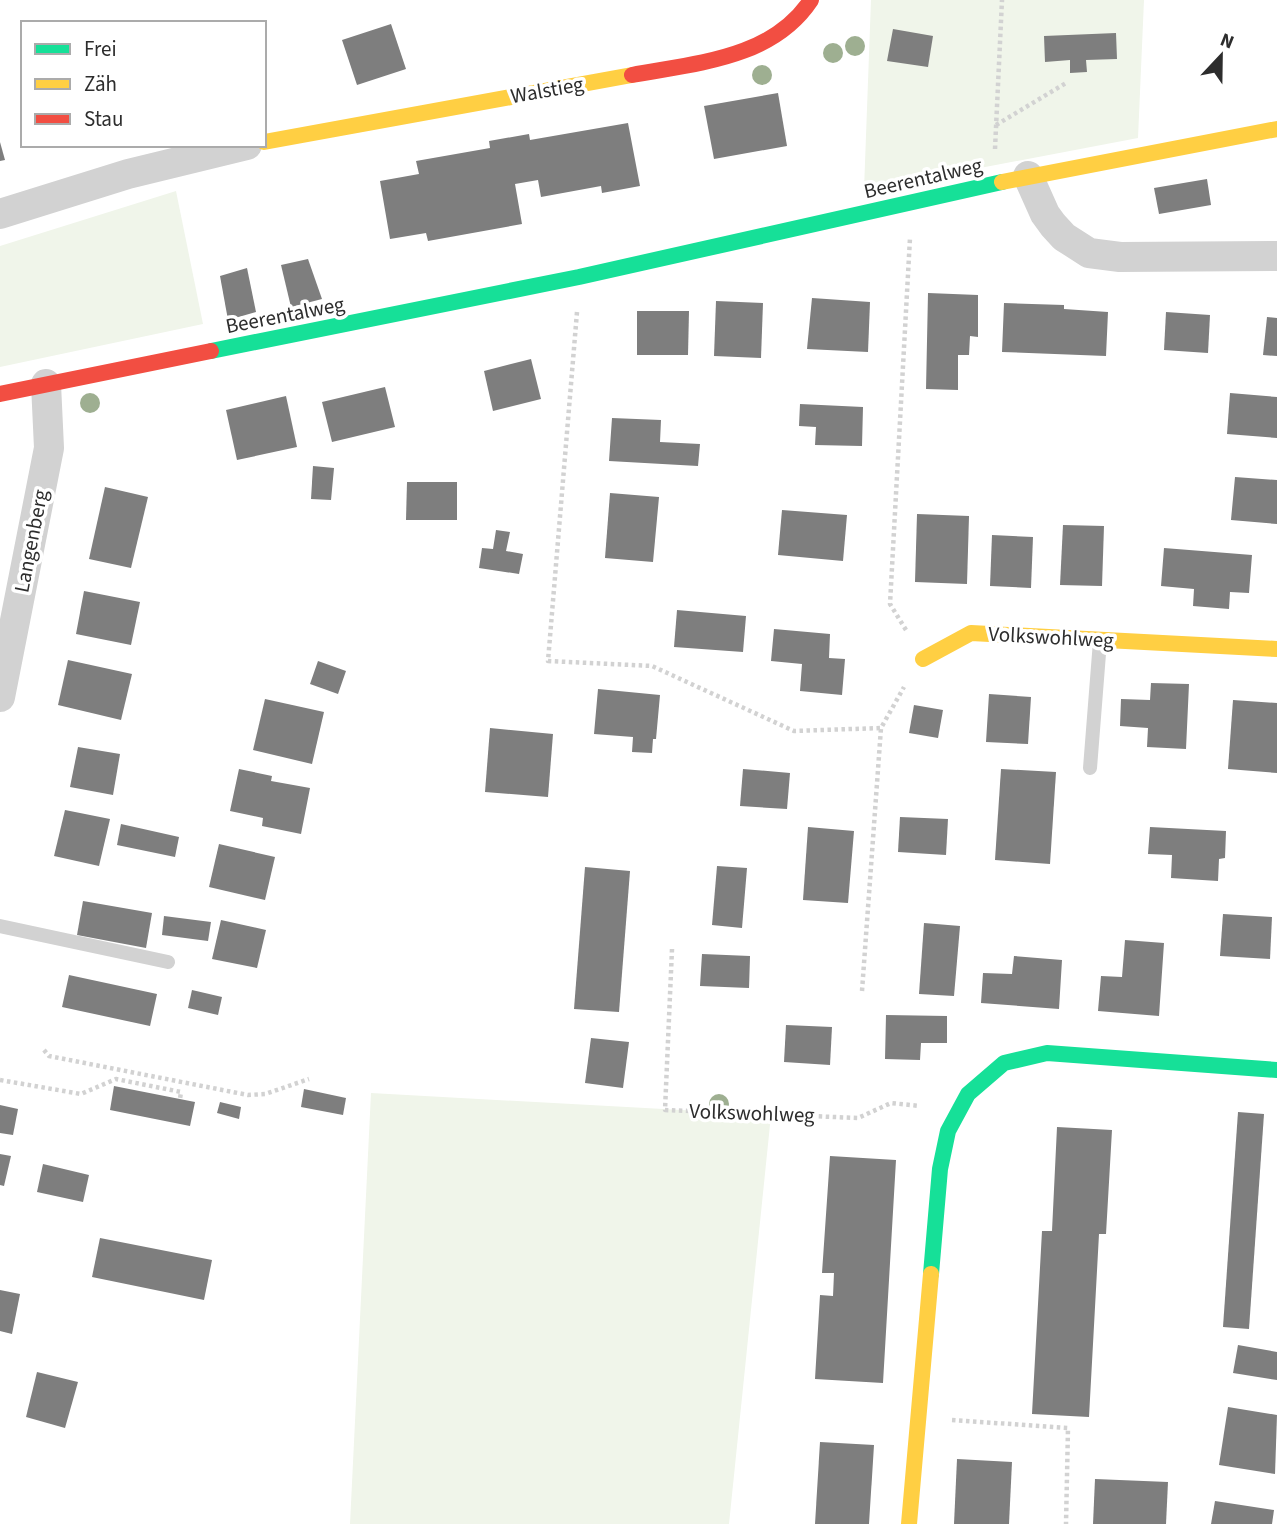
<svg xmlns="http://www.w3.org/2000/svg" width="1277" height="1524" viewBox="0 0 1277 1524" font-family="'Source Sans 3',sans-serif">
	<rect width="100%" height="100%" fill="#fff"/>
	<g fill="#f0f5ea">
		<path d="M871,0H1144L1138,138L864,190Z"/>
		<path d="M176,191L203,324L0,367V246Z"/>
		<path d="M371,1093L771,1115L729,1524H350Z"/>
	</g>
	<g fill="#7e7e7e">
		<path d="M391,24L406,69L357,85L342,40Z"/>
		<path d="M893,29L933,36L928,67L887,61Z"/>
		<path d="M1116,33L1117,59L1086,60L1087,72L1070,73V60L1045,62L1044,36Z"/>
		<path d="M778,93L787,146L714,159L704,106Z"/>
		<path d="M628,123L640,186L602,193L601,186L541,197L538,180L515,184L522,224L428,241L426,233L390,239L380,181L419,174L416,161L490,148L489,141L529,134L530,140Z"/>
		<path d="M0,142L5,160L0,161Z"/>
		<path d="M1207,179L1211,205L1159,214L1154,188Z"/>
		<path d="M308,259L322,299L291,307L281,265Z"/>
		<path d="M247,268L256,312L228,320L220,276Z"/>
		<path d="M928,293L978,295V337L970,336L969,355H958V390L926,389Z"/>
		<path d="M812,298L870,302L868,352L807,349Z"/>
		<path d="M716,301L763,303L761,358L714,356Z"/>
		<path d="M1004,303L1064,305V309L1108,312L1106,356L1002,352Z"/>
		<path d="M637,311H689L688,355H637Z"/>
		<path d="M1166,312L1210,315L1208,353L1164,350Z"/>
		<path d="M1267,317L1277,318V356L1263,355Z"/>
		<path d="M531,359L541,399L493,411L484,371Z"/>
		<path d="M385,387L395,427L332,442L322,402Z"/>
		<path d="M1230,393L1277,397V438L1227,434Z"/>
		<path d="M286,396L297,447L237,460L226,410Z"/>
		<path d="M800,404L863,407L862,446L815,445L816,427L799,426Z"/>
		<path d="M612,418L661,420L660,442L700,444L698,466L609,461Z"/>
		<path d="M313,466L334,468L331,500L311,499Z"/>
		<path d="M1235,477L1277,480V524L1231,520Z"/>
		<path d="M407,482H457V520H406Z"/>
		<path d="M105,487L148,497L131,568L89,559Z"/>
		<path d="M610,493L659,497L653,562L605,558Z"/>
		<path d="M782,510L847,515L843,561L778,555Z"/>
		<path d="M917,514L969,516L967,584L915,582Z"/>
		<path d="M1063,525L1104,526L1102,586L1060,585Z"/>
		<path d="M496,530L510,532L506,551L523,554L519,574L479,568L482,548L493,549Z"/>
		<path d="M992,535L1033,537L1031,588L990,586Z"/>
		<path d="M1164,548L1252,555L1249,593L1230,592L1229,609L1193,606L1194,589L1161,586Z"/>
		<path d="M84,591L140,602L131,645L76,634Z"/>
		<path d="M677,610L746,616L743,652L674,647Z"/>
		<path d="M774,629L830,634L829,658L845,659L842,695L800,691L802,664L771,661Z"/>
		<path d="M68,660L132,674L121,720L58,705Z"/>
		<path d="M318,661L346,671L338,694L310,684Z"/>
		<path d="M1151,683L1189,684L1186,749L1147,747L1148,728L1120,726L1121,699L1150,700Z"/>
		<path d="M598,689L660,695L656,739H653L652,753L632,752L633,737L594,734Z"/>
		<path d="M989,694L1031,697L1028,744L986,742Z"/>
		<path d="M265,699L324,712L312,764L253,750Z"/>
		<path d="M1233,700L1277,703V773L1228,769Z"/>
		<path d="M914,705L943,710L938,738L909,733Z"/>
		<path d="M490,728L553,734L548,797L485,792Z"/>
		<path d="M78,747L120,754L113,795L70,787Z"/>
		<path d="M239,769L272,776L271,781L310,788L301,834L262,826L263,818L230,811Z"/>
		<path d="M743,769L790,773L787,809L740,806Z"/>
		<path d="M1001,769L1056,772L1050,864L995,860Z"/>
		<path d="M65,810L110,819L99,866L54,856Z"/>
		<path d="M900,817L948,819L946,855L898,852Z"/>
		<path d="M121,824L179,837L175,857L117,845Z"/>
		<path d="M808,827L854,831L848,903L803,900Z"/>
		<path d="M1150,827L1226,831L1225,858L1219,859L1218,881L1171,878L1172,855L1148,854Z"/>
		<path d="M219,844L275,857L265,900L209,887Z"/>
		<path d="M717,866L747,868L742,928L712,925Z"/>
		<path d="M585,867L630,871L619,1012L574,1009Z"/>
		<path d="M83,901L152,913L146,948L77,935Z"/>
		<path d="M1223,914L1272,917L1270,959L1220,956Z"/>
		<path d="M164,916L211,922L208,941L162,935Z"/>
		<path d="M221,920L266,930L257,968L212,959Z"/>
		<path d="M924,923L960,926L954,996L919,994Z"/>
		<path d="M1125,940L1164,943L1159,1016L1098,1011L1101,976L1122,977Z"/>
		<path d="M702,954L750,956L749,988L700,986Z"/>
		<path d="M1014,956L1062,960L1059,1009L981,1003L983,973L1012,974Z"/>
		<path d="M69,975L157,994L150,1026L62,1007Z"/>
		<path d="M192,990L222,997L218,1015L188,1008Z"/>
		<path d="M886,1015L947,1016V1043H921L920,1060L885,1059Z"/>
		<path d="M786,1025L832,1027L830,1065L784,1062Z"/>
		<path d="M591,1038L629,1042L623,1088L585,1083Z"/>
		<path d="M114,1086L195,1102L190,1126L110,1110Z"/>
		<path d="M304,1089L346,1098L343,1115L301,1107Z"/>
		<path d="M220,1102L241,1107L239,1119L217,1113Z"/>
		<path d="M0,1105L18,1109L13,1135L0,1133Z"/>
		<path d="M1238,1112L1264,1114L1249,1329L1223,1327Z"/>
		<path d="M1057,1127L1112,1130L1106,1234H1099L1089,1417L1032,1414L1042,1231H1052Z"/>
		<path d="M0,1154L11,1156L4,1186L0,1185Z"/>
		<path d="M830,1156L896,1160L883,1383L815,1379L820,1295L833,1296L834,1273H822Z"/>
		<path d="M43,1164L89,1175L83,1202L37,1192Z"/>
		<path d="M100,1238L212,1260L204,1300L92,1277Z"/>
		<path d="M0,1290L20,1294L12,1334L0,1331Z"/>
		<path d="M1238,1345L1277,1352V1380L1233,1373Z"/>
		<path d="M37,1372L78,1382L65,1428L26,1417Z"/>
		<path d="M1228,1407L1277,1415L1275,1474L1219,1465Z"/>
		<path d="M820,1442L874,1445L869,1524H815Z"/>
		<path d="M957,1459L1012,1462L1009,1524H954Z"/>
		<path d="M1095,1479L1168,1482L1166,1524H1093Z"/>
		<path d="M1215,1501L1274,1510L1272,1524H1211Z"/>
	</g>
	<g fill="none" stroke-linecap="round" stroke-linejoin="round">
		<g stroke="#d2d2d2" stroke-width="4.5" stroke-dasharray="3.5 3.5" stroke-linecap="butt">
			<path d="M996,125L1066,83"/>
			<path d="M995,149L1002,0"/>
			<path d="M577,312L548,661L652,666L794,731L881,728L904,687"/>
			<path d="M906,630L890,604L910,238"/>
			<path d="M672,949L665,1110L858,1118L891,1103L920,1106"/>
			<path d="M862,991L881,728"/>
			<path d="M44,1050L49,1056L248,1095L265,1094L309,1079"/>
			<path d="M0,1080L81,1094L116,1079L181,1092L180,1099"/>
			<path d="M952,1420L1068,1428L1066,1524"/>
		</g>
		<g stroke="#d2d2d2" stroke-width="14">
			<path d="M1090,768L1100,641"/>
			<path d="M0,926L168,962"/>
		</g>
		<g stroke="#d2d2d2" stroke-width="30">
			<path d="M1028,176L1045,214L1053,225L1064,237L1089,253L1120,257L1277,256"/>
			<path d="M0,214L128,174L247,145"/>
			<path d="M0,697L49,448L46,384"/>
		</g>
		<g stroke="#16e098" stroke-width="16">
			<path d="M211,351L579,277L1002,182"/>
			<path d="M931,1274L940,1169L948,1131L968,1094L1004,1063L1047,1053L1277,1070"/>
		</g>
		<g stroke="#ffcf43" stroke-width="16">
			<path d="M264,142L632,75"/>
			<path d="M1002,182L1277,129"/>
			<path d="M923,659L971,633L1277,649"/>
			<path d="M909,1524L931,1274"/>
		</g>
		<g stroke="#f24e42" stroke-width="16">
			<path d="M632,75C696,63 772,59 811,0"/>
			<path d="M0,394L211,351"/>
		</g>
	</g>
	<g fill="#9eaf91">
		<circle cx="855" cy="46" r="10"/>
		<circle cx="833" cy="53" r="10"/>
		<circle cx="762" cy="75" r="10"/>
		<circle cx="90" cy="403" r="10"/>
		<circle cx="719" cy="1104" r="10"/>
	</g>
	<g text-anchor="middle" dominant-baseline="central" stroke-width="7" stroke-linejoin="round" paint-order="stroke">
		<g font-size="21" fill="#2d2d2d" stroke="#fff">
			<text transform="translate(547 90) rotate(-10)">Walstieg</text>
			<text transform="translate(923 178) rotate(-13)">Beerentalweg</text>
			<text transform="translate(285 315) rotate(-11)">Beerentalweg</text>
			<text transform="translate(31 541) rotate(-79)">Langenberg</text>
			<text transform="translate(1051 637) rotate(3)">Volkswohlweg</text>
			<text transform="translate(752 1113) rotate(2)">Volkswohlweg</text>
		</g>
	</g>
	<rect x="21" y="21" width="245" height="126" fill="#ffffff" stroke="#ababab" stroke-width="2"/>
	<rect x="35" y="44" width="35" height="10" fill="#16e098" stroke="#ababab" stroke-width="2"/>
	<text x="84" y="56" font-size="21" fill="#2d2d2d">Frei</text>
	<rect x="35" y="79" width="35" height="10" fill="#ffcf43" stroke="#ababab" stroke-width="2"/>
	<text x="84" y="91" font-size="21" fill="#2d2d2d">Zäh</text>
	<rect x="35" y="114" width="35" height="10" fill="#f24e42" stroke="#ababab" stroke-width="2"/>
	<text x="84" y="126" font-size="21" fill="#2d2d2d">Stau</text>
	<g transform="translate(1221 56) rotate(22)" stroke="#ffffff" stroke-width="5" paint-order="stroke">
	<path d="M0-5L12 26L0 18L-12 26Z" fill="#2d2d2d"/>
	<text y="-10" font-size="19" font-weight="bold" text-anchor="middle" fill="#2d2d2d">N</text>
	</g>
</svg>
